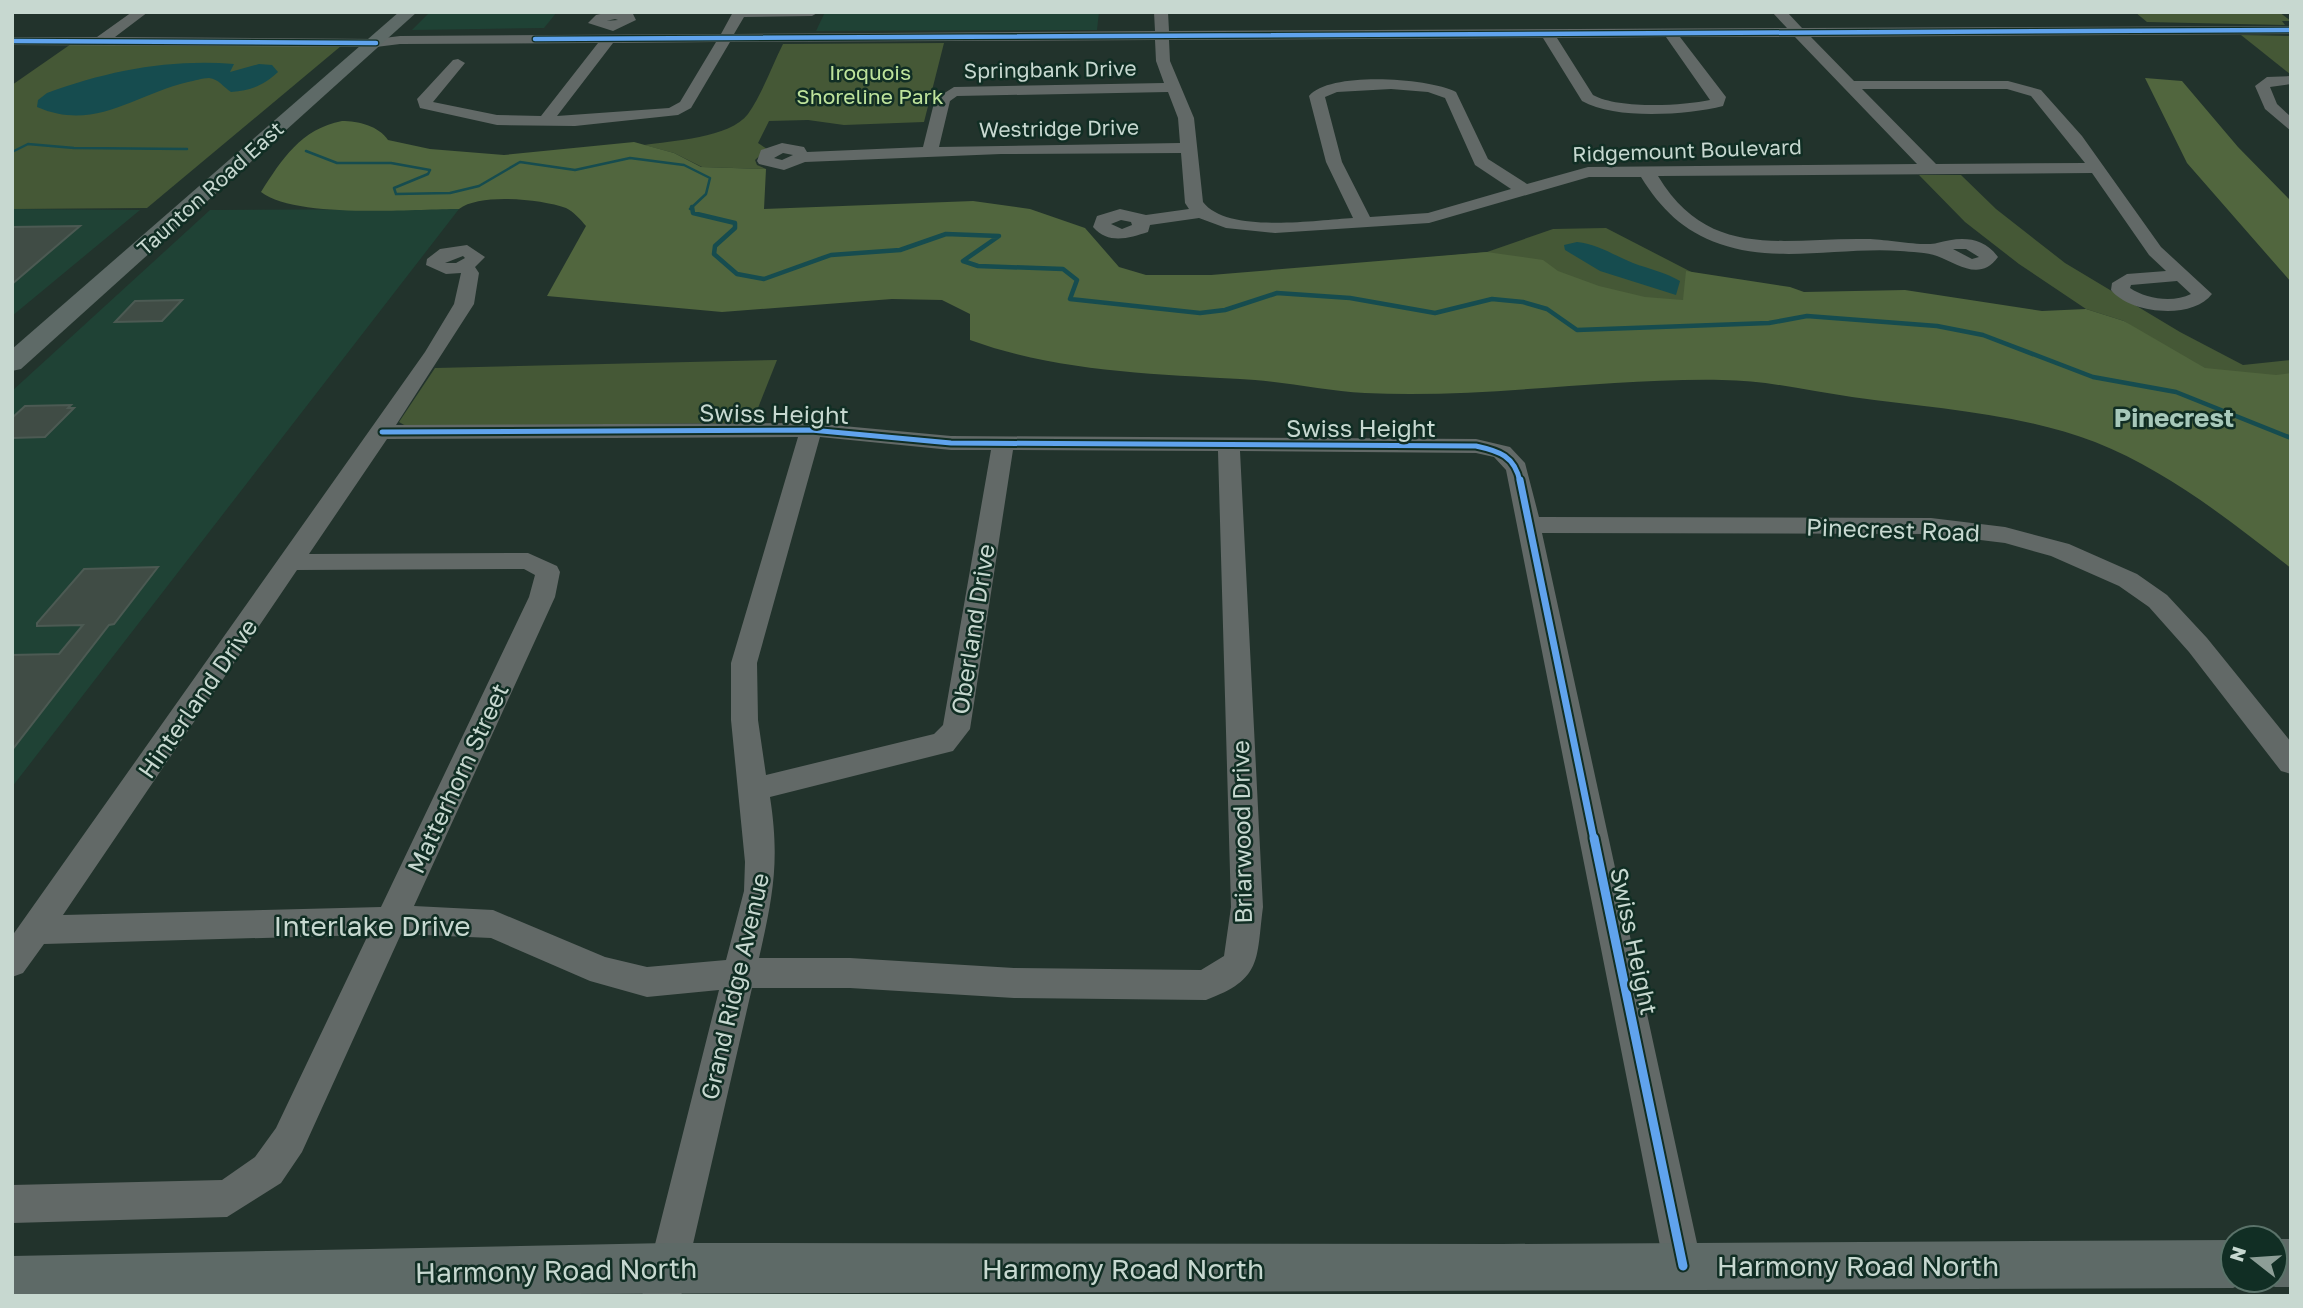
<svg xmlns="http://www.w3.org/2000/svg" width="2303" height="1308" viewBox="0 0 2303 1308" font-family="'Golos Text',sans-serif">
	<rect width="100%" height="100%" fill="#22332c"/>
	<g fill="#1f4235">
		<path d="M430,12H557L544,28L412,30Z"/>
		<path d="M825,12H1099L1097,30L816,31Z"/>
		<path d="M12,209L140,210L12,316Z"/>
		<path d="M459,209L336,368L12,787V391L210,210Z"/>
	</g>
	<g fill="#455836">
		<path d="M2135,12H2279L2291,21H2282L2285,25L2147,22Z"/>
		<path d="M2241,35L2291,36V74H2290Z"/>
		<path d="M944,43L924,122L844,125L808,120L769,121L758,143L767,149L755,160L757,165L766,169L702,167L674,153L644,145C671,141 730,138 748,114C762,94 772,66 783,44Z"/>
		<path d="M71,44L341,46L147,208L12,209V85Z"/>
		<path d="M1919,175H1961L1996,209L2065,263L2180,332L2243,365L2291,360V438L2124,321L2086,309L2019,264L1965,222Z"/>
		<path d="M1606,228L1732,293L1769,323L1424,258L1487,252L1553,229Z"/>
		<path d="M777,360L752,423L406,426L399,422L435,368Z"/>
	</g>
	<g fill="#51663e">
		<path d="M2145,78L2182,81L2238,147L2291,201V282L2187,163Z"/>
		<path d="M342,121C358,121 379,126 388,140L430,149L504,155L634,142L674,153L701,167L766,169L764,209L973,201L1030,209L1085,228L1119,267L1146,275H1211L1487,252L1543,260L1558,271L1599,286L1645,297L1683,300L1686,271L1790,287L1804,292L1905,290L2042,311L2086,309L2124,321L2205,368L2276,375L2291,373V568C2229,520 2168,471 2095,442C2019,413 1932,408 1852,397C1809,391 1765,380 1722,380C1603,378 1484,399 1365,393C1328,391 1292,383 1255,380C1160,374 1061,373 970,340V314L942,300L892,299L722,312L547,296L586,226C581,220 573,211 566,208C540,199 480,193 459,209C412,209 296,219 261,192C282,159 301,129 342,121Z"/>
	</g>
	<g fill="#164c4f">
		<path d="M234,64L230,72L259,64L272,65L278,72C263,86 251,90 231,92C223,87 219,79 209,78C202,78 194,81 188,82C133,95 95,132 37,107L38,100L47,93C108,71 168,59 234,64Z"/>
		<path d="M1577,242C1598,244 1613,255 1633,263C1649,269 1665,272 1680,281L1676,295L1600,271L1565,250L1564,245Z"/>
	</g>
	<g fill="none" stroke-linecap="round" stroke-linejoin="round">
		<g stroke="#164c4f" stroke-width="2.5">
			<path d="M306,151L337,163H391L430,170L428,174L394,188L396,194L450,193L479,186L520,162L575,170L630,158L684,165L710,178L706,194L690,209"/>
			<path d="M12,152L28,144L74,148L187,149"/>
		</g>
		<path stroke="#164c4f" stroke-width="4.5" d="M692,207L693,213L735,223V228L715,246L714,254L737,274L764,279L831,255L900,250L946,234L999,236L963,261L978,266L1063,269L1077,280L1070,299L1200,313L1225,310L1277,293L1350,298L1435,313L1492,299L1523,302L1547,309L1577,330L1769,323L1807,316L1937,326L1983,335L2093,377L2176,392L2291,438"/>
	</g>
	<g fill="#404c45" stroke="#4c5a53" stroke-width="2">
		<path d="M80,226L12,284V227Z"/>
		<path d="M182,300L162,321L115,322L135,301Z"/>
		<path d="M71,405L68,408H74L45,437L12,438V418L25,406Z"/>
		<path d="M158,567L114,624L109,625L12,750V655L59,654L83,625L37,626V623L84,569Z"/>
	</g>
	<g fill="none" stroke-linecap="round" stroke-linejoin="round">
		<g fill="#626967" fill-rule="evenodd">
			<path d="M132,12H148L115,37L376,39L400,36L721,34L733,12H819L812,16L744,17L734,34L1155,31L1154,12H1168L1169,31L1787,28L1772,12H1787L1802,28L2291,26V34L1811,37L1854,81H2008L2041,90L2082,136L2161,247L2212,294C2193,320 2130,314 2111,290L2112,283L2127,274L2166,271L2149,255L2092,173L1658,176C1710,262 1784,237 1868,239C1883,239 1927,247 1937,243C1959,237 1982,235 1998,257C1980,282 1958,264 1937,256C1927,252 1911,252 1900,251C1841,247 1776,264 1720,244C1683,231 1661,209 1641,177H1589L1429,223L1275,233L1226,228L1199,218L1150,225L1148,232C1129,238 1109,245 1093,227L1097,216L1120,209L1146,215L1189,209L1185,203L1181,153L1001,154L805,162L784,170L759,164L757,161L761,150L782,143L804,147L807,152L923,147L935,99L954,87L1164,83L1156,61L1155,40L730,42L691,108L678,115L575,126L497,125L420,108L417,99L453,60L458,59L465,63L433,102L497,115L541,116L598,43L400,44L376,47L12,45V37H97ZM1666,37L1710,100C1682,106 1618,109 1593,95L1557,38ZM1680,37H1795L1917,164L1588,167L1527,184L1488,159L1456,92C1428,78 1330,71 1309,96L1326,162L1353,218C1316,220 1227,234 1203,202L1194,118L1170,61L1169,40L1543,38L1582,101C1615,120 1687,115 1723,106L1726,97ZM716,42L680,102L669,108L557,116L613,43ZM1391,89L1428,92L1445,98L1475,165L1511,189L1428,213L1370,217L1342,162L1325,97L1337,92ZM1862,89H2007L2031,96L2085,163L1936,164ZM1168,92L1178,118L1180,143L939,147L950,101L957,96ZM783,153L793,155L782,160L774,158ZM1121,220L1131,222L1132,225L1122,229L1111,224ZM1953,249H1966L1979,257L1972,259ZM2177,281L2191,294C2173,303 2146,299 2130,288L2131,285Z"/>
			<path d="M609,12L633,14L636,20L613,31L588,23L596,15ZM615,19L618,20L605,21H606Z"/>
			<path d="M2291,76V84L2270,87L2277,104L2291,117V131L2265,109L2255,86L2267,77Z"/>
			<path d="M467,245L485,257L475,267L479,273L474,304L396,425L811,423L951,436L1476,439L1510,447L1525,463L1539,517L1931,518L2005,527L2069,544L2137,574L2167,595L2207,638L2291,742V774L2281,771L2189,652L2149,607L2119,586L2051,556L2005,543L1931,534L1542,533L1702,1266L1697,1280L1683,1285L1669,1280L1664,1266L1506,470L1494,457L1476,453L1240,451L1263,907C1256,960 1263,979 1206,1000L1014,998L850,988H752L681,1296H642L719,990L647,997L590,981L491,938L401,934L302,1152L281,1183L227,1217L12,1223V1185L222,1180L255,1157L276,1128L368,935L44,944L23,973L12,977V936L425,352L454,304L461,273L446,274L426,265L427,259L440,249ZM463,256L465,258L456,263H445ZM798,437L731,663V720L745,862L744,891L726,960L647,967L605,957L493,910L414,906L555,597L560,572L557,566L528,553L309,554L387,439ZM820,437L951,450H991L943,725L934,734L766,775L758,720L757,663ZM1013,450L1218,451L1231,907L1224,956L1201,970L1014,968L850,958H759C773,896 780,861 770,797L953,751L970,729ZM524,569L535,575L529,597L381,907L63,915L297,570Z"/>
		</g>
		<g fill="#5e6a67" fill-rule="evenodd">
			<path d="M399,12H417L21,369L12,371V349Z"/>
			<path d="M2275,1239H2291V1287H2275L2258,1280H2275Z"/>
			<path d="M2233,1240V1280H2251L2233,1288L12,1296V1256L668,1243L1502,1244Z"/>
		</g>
		<g stroke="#112e24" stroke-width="7">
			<g id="cycleway-far3">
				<path d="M535,39L2291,30"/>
				<path d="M12,41L376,43"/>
			</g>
		</g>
		<g stroke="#112e24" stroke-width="9">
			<path id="cycleway-far2" d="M382,432L811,430L951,443L1476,446C1499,451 1515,456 1520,482"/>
		</g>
		<g stroke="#112e24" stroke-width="11">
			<path id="cycleway-far1" d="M1520,480L1594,840"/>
		</g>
		<g stroke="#112e24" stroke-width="13">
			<path id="cycleway" d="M1594,838L1683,1266"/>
		</g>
		<use href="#cycleway-far3" stroke="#60a3ed" stroke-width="4.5"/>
		<use href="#cycleway-far2" stroke="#60a3ed" stroke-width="5"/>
		<use href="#cycleway-far1" stroke="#60a3ed" stroke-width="7"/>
		<use href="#cycleway" stroke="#60a3ed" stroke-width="9"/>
	</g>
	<g text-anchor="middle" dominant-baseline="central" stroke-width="5" stroke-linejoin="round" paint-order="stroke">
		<g font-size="21" fill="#c7d8d0" stroke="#112e24">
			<text transform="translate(1050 69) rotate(-1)">Springbank Drive</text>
			<text transform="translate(1059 128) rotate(-1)">Westridge Drive</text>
			<text transform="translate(1687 150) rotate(-2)">Ridgemount Boulevard</text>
			<text transform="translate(210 188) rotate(-42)">Taunton Road East</text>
		</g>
		<g font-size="21" fill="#bee39b" stroke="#112e24">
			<text x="870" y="72">Iroquois<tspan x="870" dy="24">Shoreline Park</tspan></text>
		</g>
		<g font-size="24" fill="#c7d8d0" stroke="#112e24">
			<text transform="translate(774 413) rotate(1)">Swiss Height</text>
			<text x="1361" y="427">Swiss Height</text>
			<text transform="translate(1893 529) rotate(2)">Pinecrest Road</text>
			<text transform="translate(972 629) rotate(-81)">Oberland Drive</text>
			<text transform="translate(197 698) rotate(-55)">Hinterland Drive</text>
			<text transform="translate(457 778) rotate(-65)">Matterhorn Street</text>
			<text transform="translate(1241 832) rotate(-91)">Briarwood Drive</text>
			<text transform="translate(1635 941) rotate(78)">Swiss Height</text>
			<text transform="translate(734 986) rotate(-77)">Grand Ridge Avenue</text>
		</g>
		<g font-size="26" font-weight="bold" fill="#a7c8ba" stroke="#112e24">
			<text x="2174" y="417">Pinecrest</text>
		</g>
		<g font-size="28" fill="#c7d8d0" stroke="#112e24">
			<text x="372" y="925">Interlake Drive</text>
			<text x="1858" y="1265">Harmony Road North</text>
			<text x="1123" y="1268">Harmony Road North</text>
			<text transform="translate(556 1270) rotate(-1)">Harmony Road North</text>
		</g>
	</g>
	<rect width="2303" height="1308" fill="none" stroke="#c7d8d0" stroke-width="28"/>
	<g transform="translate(2254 1259) rotate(287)"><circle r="33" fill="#112e24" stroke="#5a7269" stroke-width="2"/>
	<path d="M0-5L12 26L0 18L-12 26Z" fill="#8d9e97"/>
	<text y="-10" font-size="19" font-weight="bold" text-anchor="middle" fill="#c7d8d0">N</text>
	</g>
</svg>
